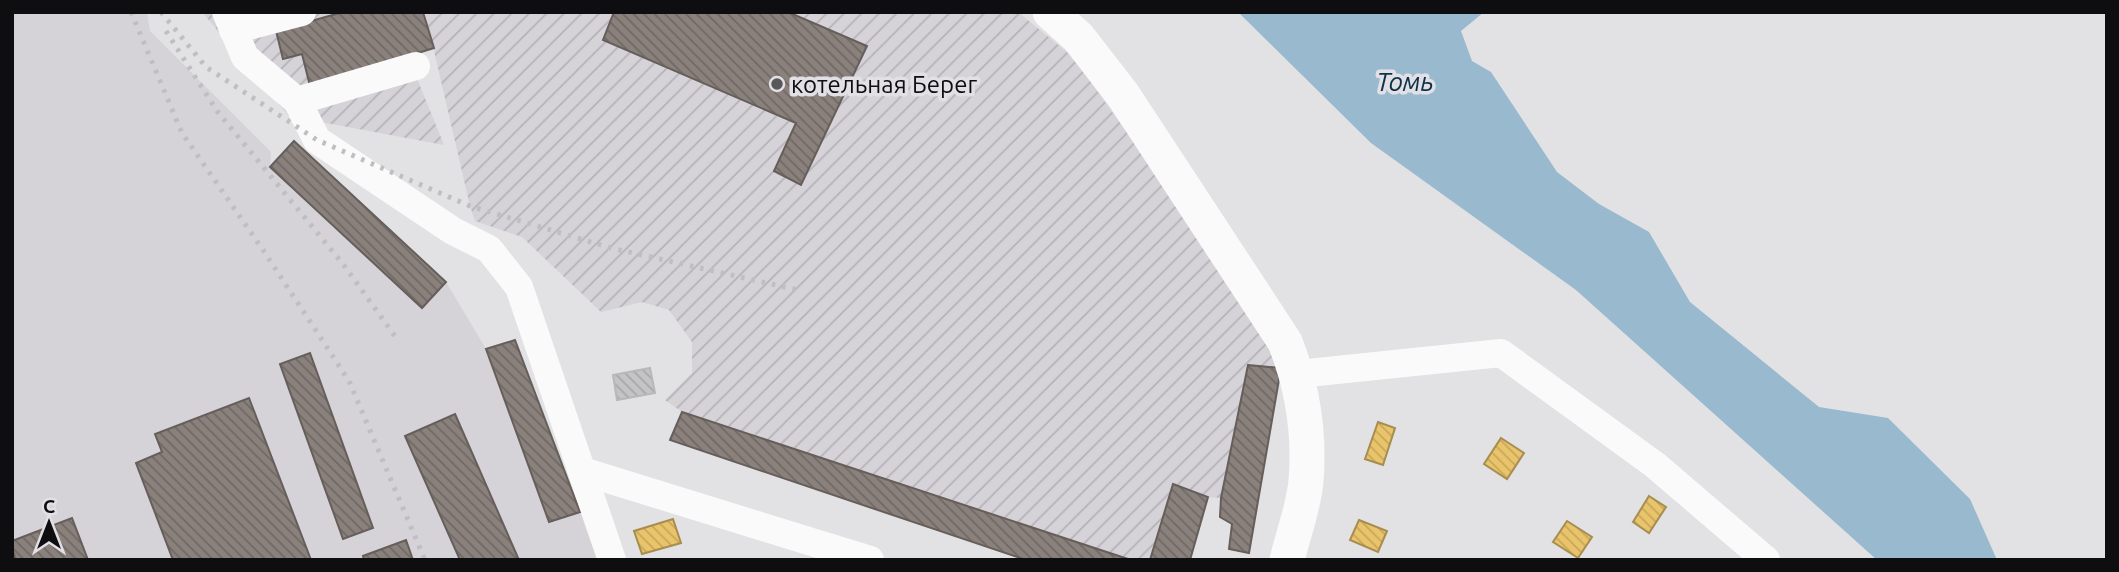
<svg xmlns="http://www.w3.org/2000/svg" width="2119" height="572" viewBox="0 0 2119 572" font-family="Ubuntu,sans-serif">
	<defs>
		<pattern id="industrial-furrows" width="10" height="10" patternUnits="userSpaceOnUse" patternTransform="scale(1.75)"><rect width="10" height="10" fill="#d5d2d8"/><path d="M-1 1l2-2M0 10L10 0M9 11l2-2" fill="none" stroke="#b6b3b8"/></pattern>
		<pattern id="homes-back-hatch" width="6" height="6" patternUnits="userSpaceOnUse" patternTransform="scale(1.75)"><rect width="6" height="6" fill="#e9c46a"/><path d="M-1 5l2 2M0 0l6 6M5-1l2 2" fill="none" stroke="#c7a75b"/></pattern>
		<pattern id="industry-back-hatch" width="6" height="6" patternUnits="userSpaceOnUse" patternTransform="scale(1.75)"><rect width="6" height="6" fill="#8a817c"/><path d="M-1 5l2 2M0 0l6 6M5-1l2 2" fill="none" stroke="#6f6864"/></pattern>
		<pattern id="building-back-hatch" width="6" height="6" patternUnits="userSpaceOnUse" patternTransform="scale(1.75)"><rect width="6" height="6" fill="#c4c3c5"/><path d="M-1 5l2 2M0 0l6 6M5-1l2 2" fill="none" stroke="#a7a6a8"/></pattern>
	</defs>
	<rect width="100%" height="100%" fill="#e2e1e3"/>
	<path fill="#d5d2d8" d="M12,12H147L150,31L271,152L270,167L421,308L446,282L486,349L549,522L580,512L597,560H12Z"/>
	<g fill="url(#industrial-furrows)">
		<path d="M202,12H390L444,145L289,116Z"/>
		<path d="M425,12H1018L1073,57L1247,301L1281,368L1248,365L1221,498L1208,497L1173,485L1150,560H1131L682,412L665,400L692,373V342L669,310L642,302L601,312L522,237L475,221L470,206Z"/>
	</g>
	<path fill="#99b9cf" d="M1238,12H1484L1461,31L1472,61L1491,72L1557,172L1599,204L1649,232L1690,302L1819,407L1888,418L1970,499L1997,560H1877L1576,290L1371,143Z"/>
	<g fill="url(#homes-back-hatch)" stroke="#a78d4f" stroke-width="2">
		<path d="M1378,422L1395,428L1383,465L1365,459Z"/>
		<path d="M1501,438L1524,453L1507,479L1484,464Z"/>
		<path d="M1649,496L1666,507L1649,533L1633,522Z"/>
		<path d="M673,519L681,543L642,554L634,531Z"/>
		<path d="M1359,520L1387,531L1378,552L1350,540Z"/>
		<path d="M1567,521L1592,537L1578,558L1553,542Z"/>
	</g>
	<g fill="url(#industry-back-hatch)" stroke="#655e5b" stroke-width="2">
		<path d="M343,12H423L434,48L310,86L302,54L283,59L276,31Z"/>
		<path d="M614,12H788L867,46L801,185L774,171L796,123L603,40Z"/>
		<path d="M294,141L446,282L422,308L270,167Z"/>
		<path d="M515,340L580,512L549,522L486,349Z"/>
		<path d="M310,353L373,528L343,539L280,364Z"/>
		<path d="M1248,365L1281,368L1249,553L1229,549L1232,524L1220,517L1221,498Z"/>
		<path d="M249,398L311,560H173L136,463L162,452L155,434Z"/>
		<path d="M682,412L1131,560H1026L670,440Z"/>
		<path d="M455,414L519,560H460L405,436Z"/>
		<path d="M1173,484L1208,497L1190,560H1150Z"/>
		<path d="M72,518L88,560H16L12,549V541Z"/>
		<path d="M406,540L413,560H364L363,556Z"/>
	</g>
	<path fill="url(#building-back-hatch)" stroke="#b8b7b9" stroke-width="2" d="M650,368L655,393L617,400L613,375Z"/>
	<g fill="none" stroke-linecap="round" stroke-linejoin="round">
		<g stroke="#fbfafb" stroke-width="28">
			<path d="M226,12L245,57L297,101L317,140L453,231L489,249L519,287L612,560"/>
			<path d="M233,30L302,12"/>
			<path d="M297,101L416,66"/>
			<path d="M1298,374L1501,353L1655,465L1766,560"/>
			<path d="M582,471L870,560"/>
		</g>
		<path stroke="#fbfafb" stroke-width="35" d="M1050,12L1078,37L1123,95L1285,342C1303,388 1310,432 1306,481C1304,506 1293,535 1287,560"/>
		<g stroke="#c0bfc0" stroke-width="5" stroke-dasharray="3.5 7" stroke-linecap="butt">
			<path d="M131,12L182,133L263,250L349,381L425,560"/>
			<path d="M161,12L206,67L317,140L470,206L611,248L798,290"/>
			<path d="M166,31L217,111L343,264L397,339"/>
		</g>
	</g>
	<circle fill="#585759" stroke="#e2e0e4" stroke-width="2.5" cx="777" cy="84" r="7"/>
	<g text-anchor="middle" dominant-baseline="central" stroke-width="7" stroke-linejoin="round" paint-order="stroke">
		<g font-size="24" fill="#0e0d0f" stroke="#e2e0e4" text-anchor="start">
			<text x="791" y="84">котельная Берег</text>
		</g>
		<g font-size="26" font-style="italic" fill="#0c3249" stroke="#e2e0e4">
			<text x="1405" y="81">Томь</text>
		</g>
	</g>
	<rect width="2119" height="572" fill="none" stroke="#0e0d0f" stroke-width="28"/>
	<g transform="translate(49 523)" stroke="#e2e0e4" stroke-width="5" paint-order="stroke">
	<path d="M0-5L12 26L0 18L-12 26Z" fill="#0e0d0f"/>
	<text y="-10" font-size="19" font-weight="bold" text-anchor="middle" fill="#0e0d0f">С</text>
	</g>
</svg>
